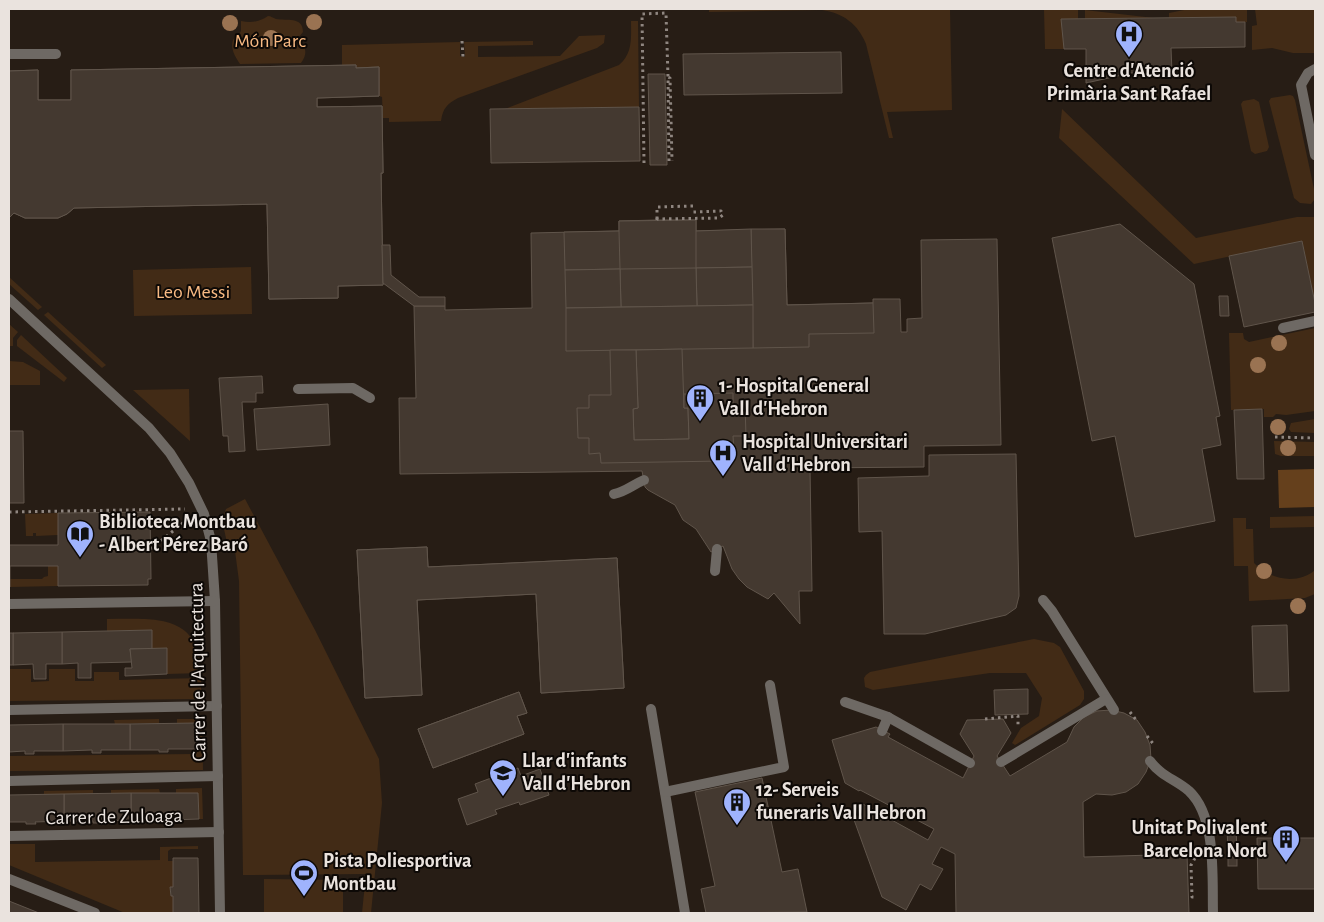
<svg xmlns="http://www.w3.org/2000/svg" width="1324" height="922" viewBox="0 0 1324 922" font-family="'Alegreya Sans',sans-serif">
	<rect width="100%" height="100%" fill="#271d15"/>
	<g fill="#422b16">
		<path d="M709,9H950L952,110L887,112L893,138H889L866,44C858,24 843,13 822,10L709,12Z"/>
		<path d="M1044,9L1078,10V19L1063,33L1064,49H1045Z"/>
		<path d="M1189,9H1247V22H1236V17L1169,18V13Z"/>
		<path d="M1255,9H1315V53H1293L1272,48L1252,50V26L1257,25Z"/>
		<path d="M1085,10L1154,18L1085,19Z"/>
		<path d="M268,16C271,16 273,18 276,19C286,21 303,16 303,32L299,37C306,46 308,54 301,63L240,64C235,57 228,45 235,37C237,35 240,33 241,31V21C251,23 259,22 268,16Z"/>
		<path d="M631,21H638L639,107L505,109L619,65C633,53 631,38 631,21Z"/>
		<path d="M605,35L604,43L597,48L458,98C447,104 443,108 441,121L389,122V118H383L382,97L379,96L378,67L356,68L342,66V45L460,42V56L465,57L464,42L533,41V45L478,46V57L560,56L579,36Z"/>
		<path d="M1290,95L1293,96L1295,100L1314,189L1315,199L1311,204L1300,203L1294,198L1269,101L1271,98Z"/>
		<path d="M1254,99L1259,102L1269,147L1267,151L1255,154L1251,151L1241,104L1243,101Z"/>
		<path d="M1062,109L1196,238L1297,217H1315V303L1302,241L1194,264L1059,138Z"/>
		<path d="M251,267L252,314L134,316L133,270Z"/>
		<path d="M9,277L42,307L38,310L9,284Z"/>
		<path d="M48,312L106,365L102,368L44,315Z"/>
		<path d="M9,324L18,332L13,338V346H9Z"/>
		<path d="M1315,328V411L1286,415L1276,414L1273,417H1264V409L1231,410L1229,333H1243L1244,339L1249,342Z"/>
		<path d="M21,335L67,378L64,382L17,346V340Z"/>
		<path d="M9,361L23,362L40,371V385H9Z"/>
		<path d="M189,389L190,441L133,390Z"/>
		<path d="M1315,419V433L1291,432L1289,429L1291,423Z"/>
		<path d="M1274,441L1315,442V456H1281L1275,454Z"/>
		<path d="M245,499L315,630L379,759L382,803L371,913H362L366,874L243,875L239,581L235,551L229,552L222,520L226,509Z"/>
		<path d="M58,513V535L36,536V533H33V536H26L25,514Z"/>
		<path d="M1315,516V527L1270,528V517Z"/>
		<path d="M1233,518H1246V529H1253L1254,563C1269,580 1298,585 1315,570V594L1305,598L1249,601L1248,566H1234Z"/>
		<path d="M48,566H58V586L10,587V579H42L44,577L48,576Z"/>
		<path d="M107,619C151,619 200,612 201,673L167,674V648L152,649V630L107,631Z"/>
		<path d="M1034,639L1054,643L1060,647L1084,691V699L1080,705L1015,745L1012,743L1021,728L1039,716L1042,698L1026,673H990L873,690L865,687L864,678L866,675L870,672Z"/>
		<path d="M31,669V682L49,681V669H75V681H94V672H119V680L201,678V699L9,701V669Z"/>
		<path d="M159,719V723L115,724L114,720Z"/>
		<path d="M177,719H202L203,770L9,771V756L195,754V749L197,748V723H177Z"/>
		<path d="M202,788L203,819H199L198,793H176V789Z"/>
		<path d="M159,789L160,793L111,794V790Z"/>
		<path d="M93,790V794L44,795V791Z"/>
		<path d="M9,844H35V862L160,860V847L198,846V849H171L168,851V861H173V887H170L171,896H173V913H125L9,865Z"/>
		<path d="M264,879L343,880V913H264Z"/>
	</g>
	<path fill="#65401c" d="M1315,469V507L1279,508L1278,470Z"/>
	<g fill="#443930" stroke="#60554b">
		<path d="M1236,17V22H1245V47L1171,48L1172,73H1131L1086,83V49H1064L1061,19Z"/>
		<path d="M841,52L842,93L684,95L683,54Z"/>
		<path d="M356,65V68L379,67V96L317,98V107L382,106L383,173H381L383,285L338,286V298L269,299L267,204L74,208L67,214L58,218H25L14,213L9,218V71L38,70V100H71V70Z"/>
		<path d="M356,65V68L379,67V96L317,98V107L382,106L383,173H381L383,285L338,286V298L269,299L267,204L74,208L67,214L58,218H25L14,213L9,218V71L38,70V100H71V70Z"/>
		<path d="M648,74H665L667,165H650Z"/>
		<path d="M639,107L640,161L491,163L490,109Z"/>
		<path d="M657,220H696V268L620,269L619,221Z"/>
		<path d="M696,220V231L785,229L787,305L873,303V299H900L901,332H907V319L922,318L921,240L997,239L1001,445L924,446V467L810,468L812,591H799L800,624L774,593L768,599L747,587L739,579L732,569L723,546L711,552L696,529L683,520L675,505L648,490L645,487L642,471L400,474L399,398H416L414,306H445V310L532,308L531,233L619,231V221Z"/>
		<path d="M1120,224L1194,284L1220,416L1216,417L1221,445L1202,449L1215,521L1135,537L1115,436L1092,441L1052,238Z"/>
		<path d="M751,229H785L787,305L873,303L874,333L809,334V347L753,348Z"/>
		<path d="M751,229L752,267L696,268V231Z"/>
		<path d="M619,231L620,269L565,270L564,232Z"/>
		<path d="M1302,241L1315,303V312L1244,327L1229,256Z"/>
		<path d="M382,245H390L391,275L419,297H445V306H414L383,283Z"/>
		<path d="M752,267L753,305L697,306L696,268Z"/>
		<path d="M696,268L697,306L621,307L620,269Z"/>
		<path d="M620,269L621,307L566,308L565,270Z"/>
		<path d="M1219,296H1228L1229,316H1220Z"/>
		<path d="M753,305V348L566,351V308Z"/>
		<path d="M682,349L684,408H688L689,439L634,440L633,409L638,408L636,350Z"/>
		<path d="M610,350H636L638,408L633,409L634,440L689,439L688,408H684V394L733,393V406H745L746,436H733L734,451H723V461L601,463L600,453L589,454V438H578L577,408H589V395H611Z"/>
		<path d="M262,376L263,393H256V402H242L245,451L229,452L228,436H223L219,378Z"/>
		<path d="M328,404L330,445L257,450L254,409Z"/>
		<path d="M1262,409L1264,479H1237L1234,410Z"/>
		<path d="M9,431H23L24,503H9Z"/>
		<path d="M1016,454L1019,596L1016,608L1006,615L925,634H884L882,531L859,532L858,478L929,476V455Z"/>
		<path d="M150,512L151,579H148V585L58,586V566H10V587H9V515V545H58V513Z"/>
		<path d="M427,547L428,567L617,558L624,688L541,693L536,594L417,600L422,695L365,698L357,550Z"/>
		<path d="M427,547L428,567L617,558L624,688L541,693L536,594L417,600L422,695L365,698L357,550Z"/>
		<path d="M1287,625L1289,691L1254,692L1252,626Z"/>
		<path d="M152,630V649H130L132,662L91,663V678H78V663L62,664V632Z"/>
		<path d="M62,632V664H46V679H34L33,664L13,665V633Z"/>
		<rect x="9" y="633" width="4" height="32"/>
		<path d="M167,648V674L125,676V668H132L130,649Z"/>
		<path d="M1028,689V714L995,715L994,690Z"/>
		<path d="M519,692L527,713L517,716L524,734L433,768L418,729Z"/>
		<path d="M519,692L527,713L517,716L524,734L433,768L418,729Z"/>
		<path d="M1111,710L1124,713L1137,720L1145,732L1150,745L1151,759L1146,772L1138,784L1126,792L1112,795L1096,794L1083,802L1084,857L1187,854L1189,913H956L955,854L941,847L932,864L943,869L931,890L920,884L906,910L882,897L853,817L861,803L928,840L934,829L860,790L859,791L845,783L832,740L876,727L890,734L888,737L963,778L974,756L960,734L967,720L1003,719L1011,733L997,756L1010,776L1067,742L1074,727L1084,717L1097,711Z"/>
		<path d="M197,723V749H168V752H159V750H130V724Z"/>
		<path d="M63,724H130V750H101V753H92V750L63,751Z"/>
		<path d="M63,724V751H34V754H25V751L9,752V725Z"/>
		<path d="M518,768L521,776L540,769L549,795L520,805L519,802L495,810L497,814L467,825L458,799L478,792L475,784Z"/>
		<path d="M762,778L782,872L798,869L807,912L706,913L701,889L715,886L695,792Z"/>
		<path d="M131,793H198L199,819L169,820V822H160L161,820H131Z"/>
		<path d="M131,793V820L102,821V823H93V821H64V794Z"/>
		<path d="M64,794V821L35,822L36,824H26V822H9V795Z"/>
		<path d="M1227,826H1236L1237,854H1228Z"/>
		<path d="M1257,838H1315V889H1258Z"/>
		<rect x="1228" y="857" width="9" height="9"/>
		<path d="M173,858H198L199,913H173V896H171L170,887H173Z"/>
		<path d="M9,901L39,913H9Z"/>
	</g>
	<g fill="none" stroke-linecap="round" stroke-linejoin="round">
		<g stroke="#8f8680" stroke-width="3" stroke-dasharray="2.5 4" stroke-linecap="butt">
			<path d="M462,41L463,57"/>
			<path d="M669,161L668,77L670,78L672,161"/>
			<path d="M644,163L642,14L666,13L668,77"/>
			<path d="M657,219V207L693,206"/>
			<path d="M657,220V219L719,218L723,215L721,211L693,212"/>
			<path d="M1275,437L1315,438"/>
			<path d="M9,512L185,509"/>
			<path d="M151,549L189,518"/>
			<path d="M1130,712L1136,720"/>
			<path d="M985,719L1018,716V726"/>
			<path d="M1147,736L1155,746"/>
			<path d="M1195,858L1191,865L1192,897H1197"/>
		</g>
		<g stroke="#6e6964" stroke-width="10">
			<path d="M9,54H56"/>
			<path d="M1315,69L1308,73L1301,85L1315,155"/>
			<path d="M1283,328L1315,321"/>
			<path d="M298,389L353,388L370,398"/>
			<path d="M614,494C627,491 632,485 644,480"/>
			<path d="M715,571L717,549"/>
			<path d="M1043,600L1052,611L1114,710"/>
			<path d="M845,702L888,717L882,731"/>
			<path d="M651,709L685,913"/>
			<path d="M9,710L217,706"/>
			<path d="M888,717L970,763"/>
			<path d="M1150,761C1162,777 1175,779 1189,791C1217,817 1212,878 1213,913"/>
			<path d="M1001,762L1106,699"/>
			<path d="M9,836L219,832"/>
		</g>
		<path stroke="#6e6964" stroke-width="10" d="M665,792L784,767L770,685"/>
		<g stroke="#6e6964" stroke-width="10">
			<path d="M9,299L149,428L170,453L189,483L204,514L211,541L215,601L220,913"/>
			<path d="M9,604L215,601"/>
			<path d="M9,781L218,776"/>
			<path d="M9,879L95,913"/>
		</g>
	</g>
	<g fill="#9a7352">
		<circle cx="314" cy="22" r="8"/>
		<circle cx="230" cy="23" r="8"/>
		<circle cx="271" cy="38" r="8"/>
		<circle cx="1279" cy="343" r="8"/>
		<circle cx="1258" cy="365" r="8"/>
		<circle cx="1278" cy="427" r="8"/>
		<circle cx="1288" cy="448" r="8"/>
		<circle cx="1264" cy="571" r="8"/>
		<circle cx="1298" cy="606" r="8"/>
	</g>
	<defs>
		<g id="hospital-pin" transform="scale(1.4375)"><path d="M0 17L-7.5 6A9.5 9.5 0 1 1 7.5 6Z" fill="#9fb3fd" stroke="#0d0906"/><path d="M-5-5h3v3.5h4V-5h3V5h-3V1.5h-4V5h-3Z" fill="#111"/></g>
		<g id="building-pin" transform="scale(1.4375)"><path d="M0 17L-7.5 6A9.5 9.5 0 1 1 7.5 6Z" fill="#9fb3fd" stroke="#0d0906"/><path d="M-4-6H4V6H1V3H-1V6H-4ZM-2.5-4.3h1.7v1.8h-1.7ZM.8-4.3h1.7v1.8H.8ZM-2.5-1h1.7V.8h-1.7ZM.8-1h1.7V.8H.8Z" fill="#111"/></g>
		<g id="library-pin" transform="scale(1.4375)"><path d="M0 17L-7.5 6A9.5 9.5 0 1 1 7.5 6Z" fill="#9fb3fd" stroke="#0d0906"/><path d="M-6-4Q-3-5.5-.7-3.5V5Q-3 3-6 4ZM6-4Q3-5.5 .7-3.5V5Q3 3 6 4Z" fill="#111"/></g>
		<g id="school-pin" transform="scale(1.4375)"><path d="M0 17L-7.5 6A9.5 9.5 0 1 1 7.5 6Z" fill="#9fb3fd" stroke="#0d0906"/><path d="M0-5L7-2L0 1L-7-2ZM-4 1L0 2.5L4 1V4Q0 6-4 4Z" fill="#111"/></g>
		<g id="stadium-pin" transform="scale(1.4375)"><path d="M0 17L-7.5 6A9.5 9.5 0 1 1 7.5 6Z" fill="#9fb3fd" stroke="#0d0906"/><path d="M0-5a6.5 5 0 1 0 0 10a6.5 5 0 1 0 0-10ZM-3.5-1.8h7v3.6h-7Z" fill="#111"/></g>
	</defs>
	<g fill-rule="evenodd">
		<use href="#hospital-pin" x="1129" y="34"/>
		<use href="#building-pin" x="700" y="398"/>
		<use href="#hospital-pin" x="723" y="453"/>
		<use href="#library-pin" x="80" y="534"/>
		<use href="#school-pin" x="503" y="773"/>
		<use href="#building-pin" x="737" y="802"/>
		<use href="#building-pin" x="1286" y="839"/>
		<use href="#stadium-pin" x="304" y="873"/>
	</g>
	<g text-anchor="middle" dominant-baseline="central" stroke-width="4" stroke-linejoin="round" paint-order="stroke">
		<g font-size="20" fill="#f9ba83" stroke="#0d0906">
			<text x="270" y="41">Món Parc</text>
			<text x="193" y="292">Leo Messi</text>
		</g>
		<g font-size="20" font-weight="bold" fill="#eae3de" stroke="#0d0906" text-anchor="start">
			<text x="1129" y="71" text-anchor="middle">Centre d'Atenció<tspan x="1129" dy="23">Primària Sant Rafael</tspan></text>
			<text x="719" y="386">1- Hospital General<tspan x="719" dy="23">Vall d'Hebron</tspan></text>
			<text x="742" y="442">Hospital Universitari<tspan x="742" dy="23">Vall d'Hebron</tspan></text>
			<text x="99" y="522">Biblioteca Montbau<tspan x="99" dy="23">- Albert Pérez Baró</tspan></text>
			<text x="522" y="761">Llar d'infants<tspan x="522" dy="23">Vall d'Hebron</tspan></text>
			<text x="756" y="790">12- Serveis<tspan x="756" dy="23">funeraris Vall Hebron</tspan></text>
			<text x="1267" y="828" text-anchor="end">Unitat Polivalent<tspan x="1267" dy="23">Barcelona Nord</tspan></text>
			<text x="323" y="861">Pista Poliesportiva<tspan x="323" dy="23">Montbau</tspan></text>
		</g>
		<g font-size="20" fill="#eae3de" stroke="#0d0906">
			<text transform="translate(198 672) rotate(-91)">Carrer de l'Arquitectura</text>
			<text transform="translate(114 817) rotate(-1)">Carrer de Zuloaga</text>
		</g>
	</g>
	<rect width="1324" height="922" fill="none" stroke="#eae3de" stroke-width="20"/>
</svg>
